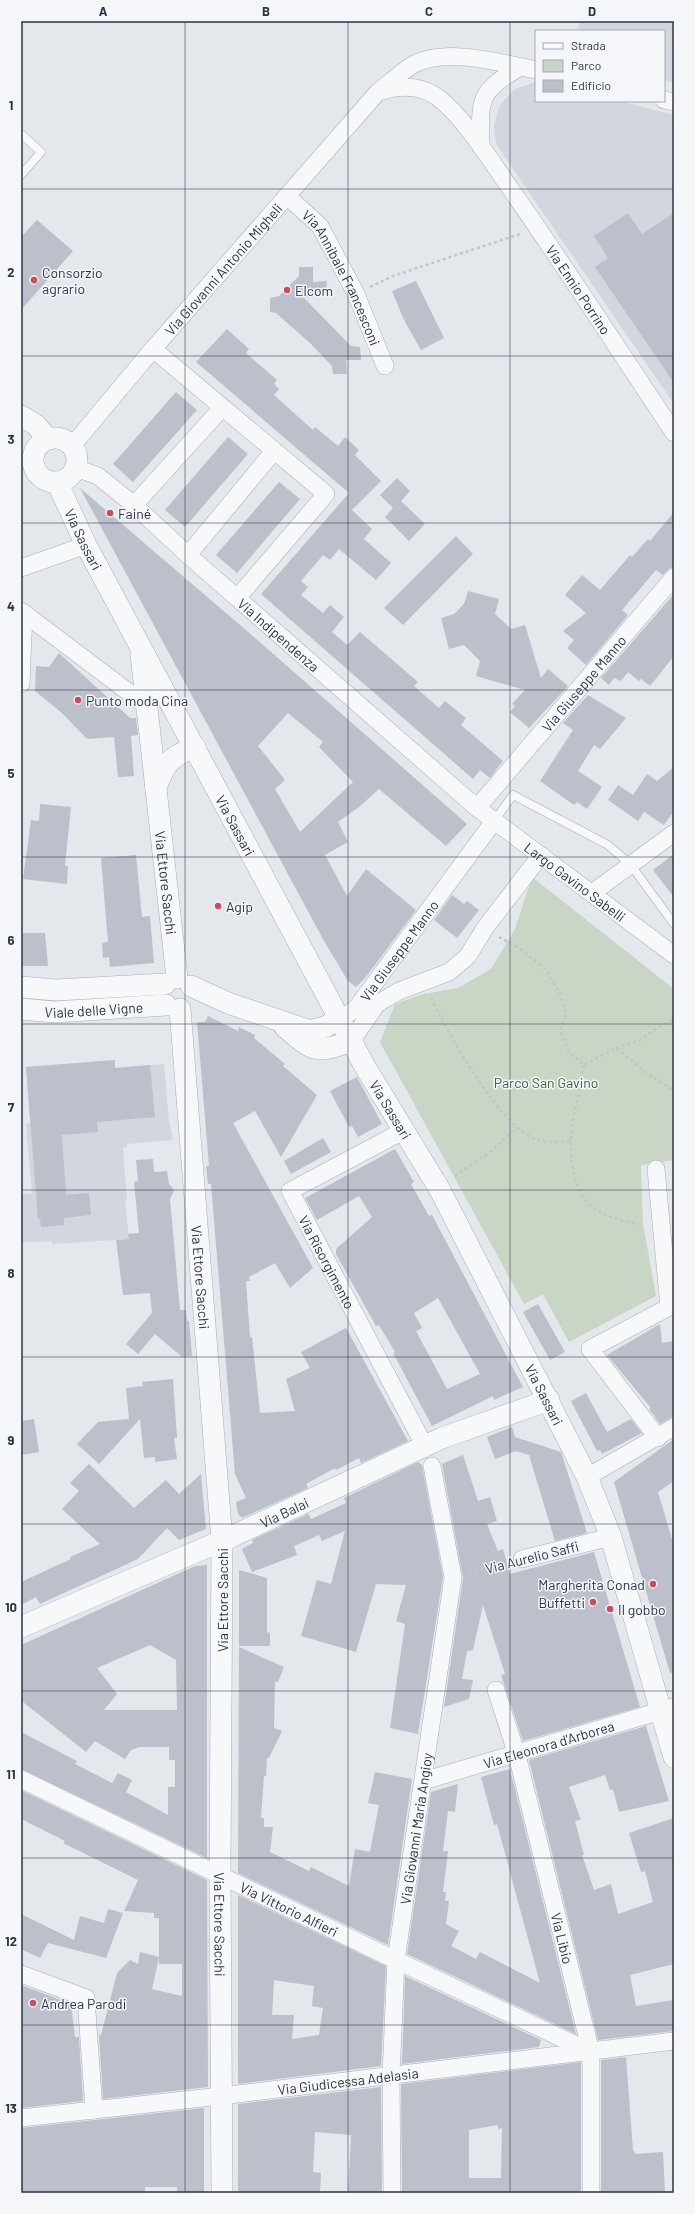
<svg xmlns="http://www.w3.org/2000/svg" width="695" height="2214" viewBox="0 0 695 2214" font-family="Barlow,sans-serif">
	<rect width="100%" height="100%" fill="#e4e7ec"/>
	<g fill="#d2d6de">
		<path d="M580,21H674V83L664,80V31H577Z"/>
		<path d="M536,82V101H620L674,115V404L496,144L494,126L500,105L515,89Z"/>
		<path d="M115,1060V1068L164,1064L169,1122L173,1140L127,1144V1147L123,1148L127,1200L125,1201L129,1239L52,1244V1241L22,1242L21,1326V1194L32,1193L26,1124L30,1123L26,1067Z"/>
	</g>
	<path fill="#c9d6c5" d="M532,877L674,989V1160L641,1165L643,1224L656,1296L569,1342L543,1294L524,1304L380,1042L395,1004L423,994L458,988L491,969L515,929Z"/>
	<g fill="#bbc0ca" fill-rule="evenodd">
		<path d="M628,213L642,234L674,213V383L595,267L608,258L594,236Z"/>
		<path d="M37,220L73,251L21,310V237Z"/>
		<path d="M299,267H313V282L327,281L326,294L304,298L351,346L360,347L361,360H346L347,374H333L332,366L310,343L276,313L270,312V298L279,296L299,276Z"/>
		<path d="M416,281L444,338L421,350L404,320L392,291Z"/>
		<path d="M227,329L249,349L246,353L277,380L274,384L279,389L274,395L313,430L315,427L338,446L345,437L359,450L355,455L381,481L352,510L372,529L364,539L391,563L376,580L339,549L330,560L323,555L301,581L308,587L301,595L323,613L330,605L344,617L332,632L347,645L360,632L418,682L414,686L439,708L445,701L466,718L461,725L503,761L490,778L480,770L473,779L261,594L349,493L196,362Z"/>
		<path d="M176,392L197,410L133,482L113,464Z"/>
		<path d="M228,437L248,454L185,527L165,510Z"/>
		<path d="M397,478L410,491L401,501L425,524L409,541L385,517L393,508L380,495Z"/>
		<path d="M279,482L300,499L237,573L216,555Z"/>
		<path d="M80,488L254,637L467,824L446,846L379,789L359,807L338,822L348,842L325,855L347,896L366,869L416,910L366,977L356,987L348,981L324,941ZM288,713L323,742L319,747L353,782L300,832L275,789L285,780L258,746Z"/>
		<path d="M674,512V567L670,568L663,575L656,570L622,610L628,615L586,665L567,648L574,640L563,631L586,613L565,595L582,575L600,590L630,555L632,557L648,539L650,541Z"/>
		<path d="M456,536L473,554L403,625L384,608Z"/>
		<path d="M468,591L499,599L495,614L511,629L525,625L541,678L548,669L568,686L529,728L510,712L515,706L512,704L525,690L476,676L480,661L464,645L449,649L441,618L454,614L464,604Z"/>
		<path d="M674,594V656L650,686L641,679L639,681L628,672L621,681L614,678L609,685L601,678Z"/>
		<path d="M59,653L130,718H136L138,735L131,736L134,776L118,777L114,737L87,739L62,713L35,691L36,666L49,667Z"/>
		<path d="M588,695L626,718L600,749L594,745L578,771L602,787L587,809L577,802L574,805L540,781L573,730L563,723Z"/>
		<path d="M674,767V811L664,825L644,812L638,821L608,800L618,785L633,795L647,774L657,781Z"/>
		<path d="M40,804L71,807L65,866H68L67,884L23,879L31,820L39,821Z"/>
		<path d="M674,854V897L653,870Z"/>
		<path d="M136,855L142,917L150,916L154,963L110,967L109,957L103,958L102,943L108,942L101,858Z"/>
		<path d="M452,895L464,904L467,901L479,910L457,938L434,920Z"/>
		<path d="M21,933H45L48,966H21Z"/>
		<path d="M208,1016L238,1031L239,1027L255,1035L254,1038L285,1064L283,1066L317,1095L281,1157L255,1111L233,1123L313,1268L290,1288L275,1263L249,1277L250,1281H246L250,1337H252L260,1413L295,1411L286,1379L310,1368L301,1352L346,1328L408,1441L361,1463L359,1458L336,1470L335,1468L306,1484L308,1488L242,1518L238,1514L236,1502L246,1498L235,1474L211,1184H208L206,1166H209L197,1022H205Z"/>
		<path d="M115,1060V1068L150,1065L155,1117L97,1122L98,1132L62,1135L66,1195L89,1193L91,1215L64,1218V1225L41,1227L40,1219H38L26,1067Z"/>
		<path d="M357,1077L382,1124L358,1137L352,1126L349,1127L330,1091Z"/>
		<path d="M323,1138L331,1152L291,1174L284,1161Z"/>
		<path d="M395,1149L414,1182L411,1184L429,1216L432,1215L523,1387L494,1400L493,1396L432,1426L393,1353L395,1352L379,1325L376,1326L336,1254V1249L372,1217L359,1196L317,1220L305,1198ZM438,1298L480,1374L447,1389L416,1331L422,1328L414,1313Z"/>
		<path d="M153,1159L154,1172L167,1171L169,1184L174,1190L170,1199L180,1310H186L187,1321H189L192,1356L182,1357L155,1334L138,1354L126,1344L152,1313L150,1293L123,1295L116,1240L129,1239L128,1234L139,1233L134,1182L138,1181L136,1160Z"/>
		<path d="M538,1304L565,1352L550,1360L523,1312Z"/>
		<path d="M660,1324L662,1343L674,1341V1416L660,1424L649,1409L651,1408L607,1355Z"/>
		<path d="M173,1379L177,1438H174L177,1459L155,1462V1457L144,1458L140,1419L99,1464L77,1444L98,1422L129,1419L126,1388L143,1386L142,1382Z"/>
		<path d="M586,1393L607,1432L631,1419L642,1433L602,1454L600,1450L597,1451L571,1401Z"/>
		<path d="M34,1419L39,1452L21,1455V1421Z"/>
		<path d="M512,1427L515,1437L561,1452L587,1533L555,1541L529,1455L516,1451L495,1459L487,1437Z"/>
		<path d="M674,1439V1481L658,1492L674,1546V1672L670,1673L614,1482Z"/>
		<path d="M463,1455L478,1501L490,1497L497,1521L487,1524L498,1551L503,1549L510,1574L594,1552L640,1707L523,1741L501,1675L505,1674L483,1605L473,1650L467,1651L462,1679L473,1680L469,1699L444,1707L463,1578L442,1464Z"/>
		<path d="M418,1462L422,1465L443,1577L418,1734L390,1728L405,1624L396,1621L406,1585L376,1584L356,1652L301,1636L317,1580L331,1584L345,1531L322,1541L319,1535L294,1546L297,1555L252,1572L242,1549L253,1543L252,1540L308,1514L311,1519L346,1503L344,1498Z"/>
		<path d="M89,1464L134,1508L166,1480L179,1494L201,1474L206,1529L179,1540L167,1528L138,1559L40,1604L36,1597L21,1605V1582L71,1559L70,1557L100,1544L62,1509L79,1491L70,1483Z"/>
		<path d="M207,1565V1858L21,1769V1732L77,1761L75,1764L112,1783L118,1773L132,1780L126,1792L168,1815V1787H175V1760H169V1747H140L131,1750L125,1759L95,1741L86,1752L23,1702L21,1698V1645L195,1566ZM150,1645L176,1660L177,1710H104L117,1694L97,1668Z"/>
		<path d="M239,1570L267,1578V1632L270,1633V1646H239Z"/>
		<path d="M239,1647L284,1667L278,1682H275L274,1728L282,1731L269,1758H267L266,1776H264L261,1818H264V1827H273L270,1852L309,1871L311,1867L349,1886L355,1849L370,1852L379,1805L368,1803L375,1772L412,1779L388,1945L238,1873Z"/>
		<path d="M646,1726L669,1801L619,1812L613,1789L610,1790L605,1775L569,1787L581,1820L575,1821L584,1855H582L594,1890L611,1884L618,1914L653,1902L645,1871L641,1872L629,1833L674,1818V1964L630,1975L636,2006L674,2000V2031L598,2040L529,1760Z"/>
		<path d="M510,1769L576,2034L407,1954L431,1792L458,1784L455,1812L448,1811L443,1851H448L443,1892H446L445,1901H449L446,1924L459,1931L451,1946L476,1959L480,1952L540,1983L497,1824L494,1825L481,1777Z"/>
		<path d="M21,1790L207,1880L208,2087L103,2099L99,2035H101L117,1973L130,1960L138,1964L140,1952L159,1957V1918H154V1913L124,1911L138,1880L63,1843L65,1841L21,1819ZM159,1957V1964H182V1996L152,1989Z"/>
		<path d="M238,1895L386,1966L381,2066L238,2084ZM274,1980L314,1986L312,2006L323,2008L319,2035L292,2039L294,2015H272Z"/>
		<path d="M108,1909L123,1913L106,1958L48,1943L40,1958L21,1949V1914L74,1940L80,1916L104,1923Z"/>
		<path d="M405,1976L541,2040L539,2047L402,2064Z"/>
		<path d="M21,1985L71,2004L75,2037H79L83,2101L21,2108Z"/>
		<path d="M626,2057L633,2150L636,2154L663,2152L665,2193H601V2060Z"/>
		<path d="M581,2062V2193H402L401,2084ZM498,2125V2129L502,2128L501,2178H469V2130Z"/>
		<path d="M381,2087L382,2193H348L351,2135L315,2132L313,2172L321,2173L320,2193H238V2104Z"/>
		<path d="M204,2108V2193H177V2187H145V2193H21V2128Z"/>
	</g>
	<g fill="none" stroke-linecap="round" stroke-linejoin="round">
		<g stroke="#a9aeb7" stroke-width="9">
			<g id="service">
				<path d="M21,134L41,152L21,175"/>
				<path d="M494,821L513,795L608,845L630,864L674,924"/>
			</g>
		</g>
		<g stroke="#a9aeb7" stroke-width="18">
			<g id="minor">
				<path id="s1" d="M382,91C399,86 418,85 434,95C461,112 493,164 512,191C568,271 620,352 674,433"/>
				<path d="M664,100L674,102"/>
				<path d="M481,147C480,99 477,93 520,67"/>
				<path id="s2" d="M287,196L320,226L356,294L385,366"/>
				<path d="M153,349L326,494L238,597"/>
				<path id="s3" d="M68,441L77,440L153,349L377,93C388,84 399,74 411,66C444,46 501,63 536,70"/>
				<path id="s4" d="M76,468L98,476L134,505L188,555L477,808L674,955"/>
				<path d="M134,505L222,408"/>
				<path d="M188,555L274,451"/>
				<path d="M21,568L86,545"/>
				<path d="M21,611L147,706"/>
				<path d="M21,684L24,613"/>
				<path id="s5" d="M477,808L674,577"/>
				<path d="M592,893L674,833"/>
				<path id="s6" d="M340,1018L355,1010L494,821"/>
				<path d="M352,1040L377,1004L399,991L449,972L468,956L485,928L541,855"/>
				<path id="s7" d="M403,1131L290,1191L424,1445"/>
				<path d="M656,1169L669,1307L590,1349L658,1438"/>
				<path d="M587,1477L674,1427"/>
				<path d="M522,1559L611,1537"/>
				<path id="s8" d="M496,1690L517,1755L591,2052V2193"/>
				<path id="s9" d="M21,1779L385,1955L591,2052"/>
				<path id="s10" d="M423,1781L674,1707"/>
				<path d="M21,1974L86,1998L94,2110"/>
				<path id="s11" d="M21,2118L221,2096L674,2041"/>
				<path id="s12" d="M392,2193L391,2076L396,1960L453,1577L432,1466"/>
			</g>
		</g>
		<g stroke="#a9aeb7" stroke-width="22">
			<g id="tertiary">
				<path d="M21,416L36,425L48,439"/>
				<circle cx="55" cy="460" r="22"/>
				<path id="s13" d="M57,482L86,545L364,1065L440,1190L587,1477L611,1537L674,1757"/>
				<path id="s14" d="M141,654L177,978"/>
				<path d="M156,787C166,762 170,757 195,747"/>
				<path d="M191,986L228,1003L310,1031L325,1027L340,1018"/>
				<path d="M21,987L56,990L165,984"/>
				<path id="s15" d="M21,1009L54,1012L166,1005"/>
				<path id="s16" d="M180,1009L222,1541L220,1874L222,2193"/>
				<path d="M284,1026C311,1050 316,1056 352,1040"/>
				<path id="s17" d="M21,1627L233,1536L442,1438L549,1400"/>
			</g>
		</g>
		<g stroke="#c2c5cb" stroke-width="2.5" stroke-dasharray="3 3" stroke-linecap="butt">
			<path d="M370,287L393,276L520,234"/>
			<path d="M499,937L522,950L547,971L560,994L566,1014L560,1030L569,1052L584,1065L616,1048L651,1076L674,1091"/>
			<path d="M431,998C448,1033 500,1129 538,1140C549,1143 560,1142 571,1141"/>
			<path d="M616,1048L639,1041L663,1024L674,1020"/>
			<path d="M584,1065C581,1088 571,1120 571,1141C570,1162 575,1193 592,1207C607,1218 626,1221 644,1225"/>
			<path d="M455,1176L490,1152L517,1128"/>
			<path d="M469,1573L506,1563"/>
		</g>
		<use href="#service" stroke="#f7f8fa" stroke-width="8"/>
		<use href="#minor" stroke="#f7f8fa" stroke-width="17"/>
		<use href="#tertiary" stroke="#f7f8fa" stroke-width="21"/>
	</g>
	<path fill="none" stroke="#2b3445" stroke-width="1" stroke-opacity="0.55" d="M185,21V2193M348,21V2193M510,21V2193M21,189H674M21,356H674M21,523H674M21,690H674M21,857H674M21,1024H674M21,1190H674M21,1357H674M21,1524H674M21,1691H674M21,1858H674M21,2025H674"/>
	<g fill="#d1495b" stroke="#f4f6f9" stroke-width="1.5">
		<circle cx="34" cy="280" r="4"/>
		<circle cx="287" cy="290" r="4"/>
		<circle cx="110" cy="513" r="4"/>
		<circle cx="78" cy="700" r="4"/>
		<circle cx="218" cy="906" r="4"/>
		<circle cx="653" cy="1584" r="4"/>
		<circle cx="593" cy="1602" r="4"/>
		<circle cx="610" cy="1609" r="4"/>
		<circle cx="33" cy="2003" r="4"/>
	</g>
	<g text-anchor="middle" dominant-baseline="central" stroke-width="3" stroke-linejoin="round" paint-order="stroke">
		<g font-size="14" fill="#2b3445" stroke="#f4f6f9">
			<text stroke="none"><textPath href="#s3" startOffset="234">Via Giovanni Antonio Migheli</textPath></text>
			<text stroke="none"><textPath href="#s2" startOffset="100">Via Annibale Francesconi</textPath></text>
			<text stroke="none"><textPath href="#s1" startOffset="297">Via Ennio Porrino</textPath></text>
			<text stroke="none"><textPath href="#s13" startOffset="63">Via Sassari</textPath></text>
			<text stroke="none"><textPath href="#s4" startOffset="264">Via Indipendenza</textPath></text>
			<text stroke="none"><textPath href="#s5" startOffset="164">Via Giuseppe Manno</textPath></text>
			<text stroke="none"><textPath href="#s13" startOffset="387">Via Sassari</textPath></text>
			<text stroke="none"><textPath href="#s4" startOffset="650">Largo Gavino Sabelli</textPath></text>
			<text stroke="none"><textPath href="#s14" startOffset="230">Via Ettore Sacchi</textPath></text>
			<text stroke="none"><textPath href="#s6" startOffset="91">Via Giuseppe Manno</textPath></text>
			<text stroke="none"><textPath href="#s15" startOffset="73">Viale delle Vigne</textPath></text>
			<text stroke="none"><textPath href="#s13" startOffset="711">Via Sassari</textPath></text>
			<text stroke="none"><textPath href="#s7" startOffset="208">Via Risorgimento</textPath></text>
			<text stroke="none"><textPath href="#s16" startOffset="269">Via Ettore Sacchi</textPath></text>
			<text stroke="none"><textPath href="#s13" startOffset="1035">Via Sassari</textPath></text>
			<text stroke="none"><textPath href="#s17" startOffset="287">Via Balai</textPath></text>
			<text transform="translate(532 1557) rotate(-14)">Via Aurelio Saffi</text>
			<text transform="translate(222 1600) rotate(-90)">Via Ettore Sacchi</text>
			<text stroke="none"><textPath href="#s10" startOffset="131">Via Eleonora d'Arborea</textPath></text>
			<text stroke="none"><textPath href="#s12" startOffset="366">Via Giovanni Maria Angioy</textPath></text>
			<text stroke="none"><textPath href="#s9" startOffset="298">Via Vittorio Alfieri</textPath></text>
			<text stroke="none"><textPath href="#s16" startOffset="917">Via Ettore Sacchi</textPath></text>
			<text stroke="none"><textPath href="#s8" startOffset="257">Via Libio</textPath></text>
			<text stroke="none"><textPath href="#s11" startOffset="329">Via Giudicessa Adelasia</textPath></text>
		</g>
		<g font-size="14" fill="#2b3445" stroke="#f4f6f9" text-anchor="start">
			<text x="42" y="272">Consorzio<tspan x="42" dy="16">agrario</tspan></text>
			<text x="295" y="290">Elcom</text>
			<text x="118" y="513">Fainé</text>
			<text x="86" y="700">Punto moda Cina</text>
			<text x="226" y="906">Agip</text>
			<text x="645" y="1584" text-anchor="end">Margherita Conad</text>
			<text x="585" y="1602" text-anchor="end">Buffetti</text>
			<text x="618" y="1609">Il gobbo</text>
			<text x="41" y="2003">Andrea Parodi</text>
		</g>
		<g font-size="14" fill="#3f6138" stroke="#f4f6f9">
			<text x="546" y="1082">Parco San Gavino</text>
		</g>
	</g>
	<rect width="695" height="2214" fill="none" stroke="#f4f6f9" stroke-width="44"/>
	<rect x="535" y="30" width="130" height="72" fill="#f4f6f9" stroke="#a4a8b1"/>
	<rect x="543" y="43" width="20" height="6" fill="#f7f8fa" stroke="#a4a8b1"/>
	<text x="571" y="50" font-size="12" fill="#2b3445">Strada</text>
	<rect x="543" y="60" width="20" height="12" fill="#c9d6c5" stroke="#a4a8b1"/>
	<text x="571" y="70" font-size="12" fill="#2b3445">Parco</text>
	<rect x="543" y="80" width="20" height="12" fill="#bbc0ca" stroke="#a4a8b1"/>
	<text x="571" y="90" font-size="12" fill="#2b3445">Edificio</text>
	<rect x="22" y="22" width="651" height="2170" fill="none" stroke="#2b3445" stroke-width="1.5"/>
	<g font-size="13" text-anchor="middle" font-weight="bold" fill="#2b3445">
		<text x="103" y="16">A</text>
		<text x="266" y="16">B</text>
		<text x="429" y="16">C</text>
		<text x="592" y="16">D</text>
		<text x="11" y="110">1</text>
		<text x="11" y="277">2</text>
		<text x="11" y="444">3</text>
		<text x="11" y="611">4</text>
		<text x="11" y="778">5</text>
		<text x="11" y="945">6</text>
		<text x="11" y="1112">7</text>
		<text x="11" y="1278">8</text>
		<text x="11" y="1445">9</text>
		<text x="11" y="1612">10</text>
		<text x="11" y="1779">11</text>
		<text x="11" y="1946">12</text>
		<text x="11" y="2113">13</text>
	</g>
</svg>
